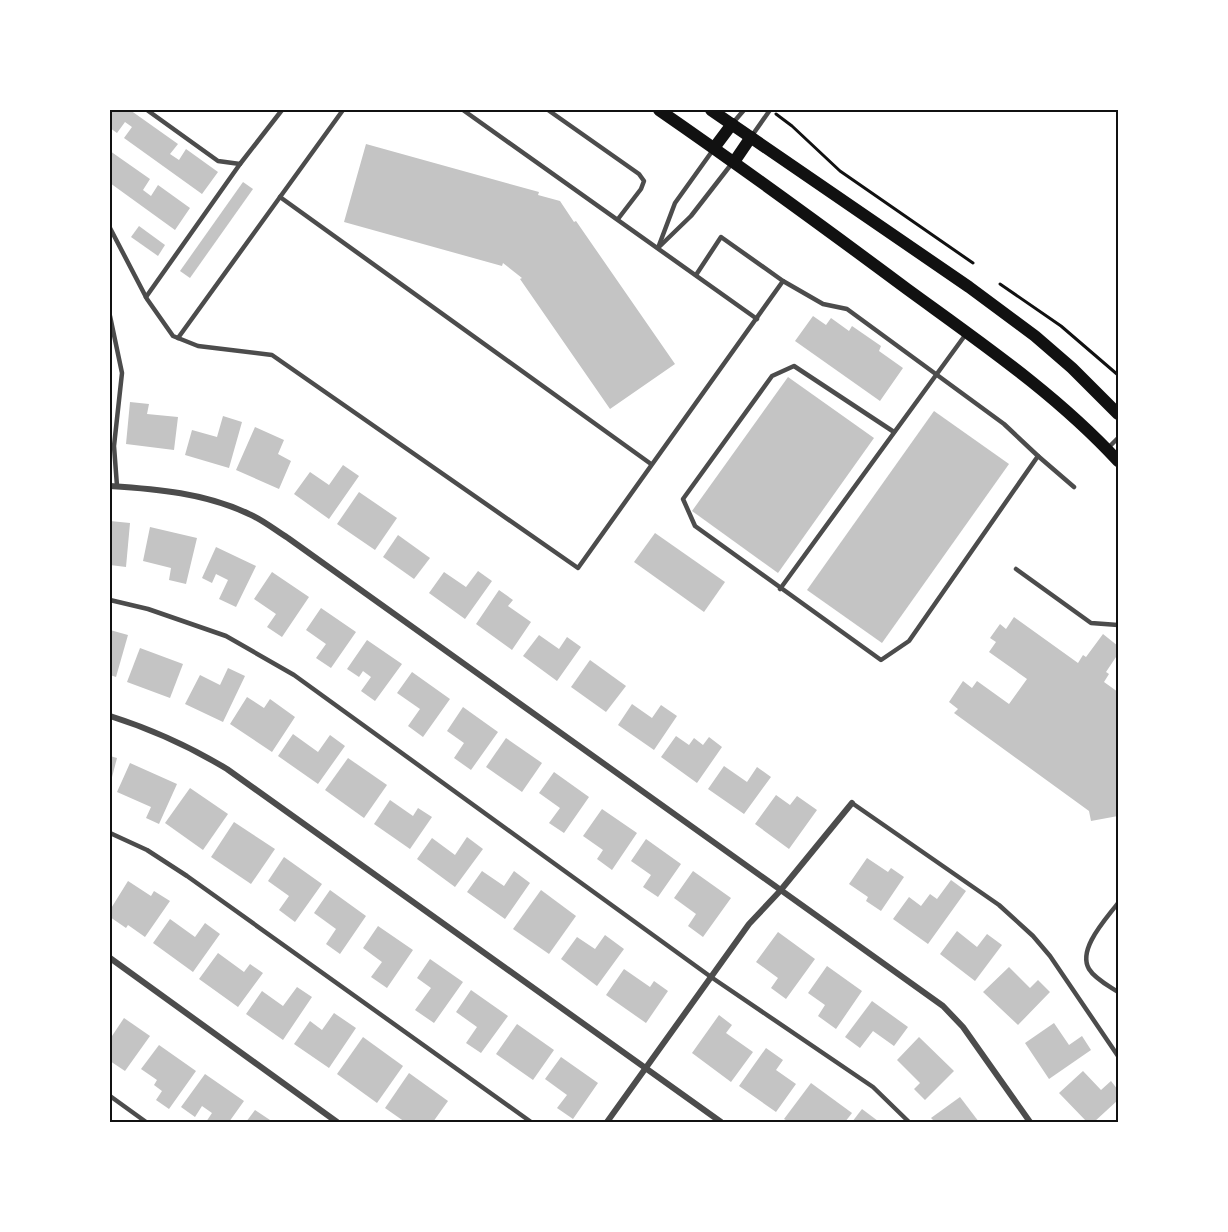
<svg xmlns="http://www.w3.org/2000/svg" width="1228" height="1232" viewBox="0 0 1228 1232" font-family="'IBM Plex Sans',sans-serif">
	<rect width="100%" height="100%" fill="#fff"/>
	<g fill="#c4c4c4">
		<path d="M110,110H130L178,144L170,154L179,160L186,149L218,172L202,194L124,138L132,127L125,122L117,133L110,128Z"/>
		<path d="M366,144L539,192L538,195L560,201L574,222L576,221L675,364L610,409L520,279L522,278L503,263L502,266L344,222Z"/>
		<path d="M110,151L150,179L143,190L151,196L158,185L190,208L175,230L110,183Z"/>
		<path d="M243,182L253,189L190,278L180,271Z"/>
		<path d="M139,226L165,245L158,256L131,237Z"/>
		<path d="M813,316L826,325L831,318L849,331L852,326L881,346L879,351L903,368L880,401L795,341Z"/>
		<path d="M788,377L874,438L778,573L692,511Z"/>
		<path d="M130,402L149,404L147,414L178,417L174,450L126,444Z"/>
		<path d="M934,411L1009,464L882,643L807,590Z"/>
		<path d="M223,416L242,422L229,468L185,455L192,430L217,437Z"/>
		<path d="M255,427L284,440L278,454L291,461L279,489L236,470Z"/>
		<path d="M343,465L359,476L329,519L294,494L310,472L329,485Z"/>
		<path d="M359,492L397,518L375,550L337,524Z"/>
		<path d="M110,521L130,523L126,567L110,565Z"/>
		<path d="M150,527L197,538L186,584L169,580L171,568L143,561Z"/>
		<path d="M655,533L725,582L704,612L634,562Z"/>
		<path d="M398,535L430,558L414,579L383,557Z"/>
		<path d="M216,547L256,566L236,607L219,599L228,580L216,574L212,583L202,578Z"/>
		<path d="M478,571L492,581L465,619L429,593L444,572L466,587Z"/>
		<path d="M272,572L309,597L282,637L267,627L276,614L254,599Z"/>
		<path d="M499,590L513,600L508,606L531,622L512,650L476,624Z"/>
		<path d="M321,608L356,632L331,668L316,658L326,644L306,630Z"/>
		<path d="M1014,617L1078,663L1083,655L1086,657L1103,634L1118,646V654L1106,672L1109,674L1104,682L1118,692V816L1091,821L1089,811L954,713L958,709L949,702L963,681L972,688L977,681L1009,704L1027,679L989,652L996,642L990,638L1000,624L1006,629Z"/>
		<path d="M110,630L128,635L116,677L110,675Z"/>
		<path d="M539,635L559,649L567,637L581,647L557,681L523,656Z"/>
		<path d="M367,640L402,664L375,701L361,691L371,677L363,671L359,677L347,669Z"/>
		<path d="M140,648L183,664L170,698L127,682Z"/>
		<path d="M590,660L626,686L606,712L571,687Z"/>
		<path d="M228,668L245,676L223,722L185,704L200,675L220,685Z"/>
		<path d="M412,672L450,699L423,737L408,726L420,709L397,693Z"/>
		<path d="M247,697L264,708L270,699L295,717L272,752L230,724Z"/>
		<path d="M632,704L652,718L661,705L677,716L654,750L618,725Z"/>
		<path d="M463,707L498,732L471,770L454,758L464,743L447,731Z"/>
		<path d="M293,734L318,752L330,735L345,746L318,784L278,756Z"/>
		<path d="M676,736L689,745L694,738L703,745L709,737L722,747L697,783L661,757Z"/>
		<path d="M506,738L542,763L522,792L486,767Z"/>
		<path d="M110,756L117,758L110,785Z"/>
		<path d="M348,758L387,785L364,818L325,790Z"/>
		<path d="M130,763L177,784L159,824L146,818L151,807L117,792Z"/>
		<path d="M724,766L747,782L757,767L771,777L744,814L708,789Z"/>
		<path d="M554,772L589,797L564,833L549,823L560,808L539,793Z"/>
		<path d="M190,788L228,814L203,850L165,823Z"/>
		<path d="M776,795L790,805L797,796L817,810L789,849L755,824Z"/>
		<path d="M390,800L413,816L418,808L432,817L410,849L374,824Z"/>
		<path d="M602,809L637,833L612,870L597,859L603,850L583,836Z"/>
		<path d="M234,822L275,849L251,884L211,857Z"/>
		<path d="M467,837L483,849L455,887L417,859L432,838L455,855Z"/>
		<path d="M646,839L681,864L658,897L643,887L651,875L631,861Z"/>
		<path d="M284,857L322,884L295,922L279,910L289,896L268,881Z"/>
		<path d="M867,858L888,872L891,868L904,877L881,911L866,901L868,897L849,884Z"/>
		<path d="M482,871L504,886L514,871L530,883L505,919L467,892Z"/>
		<path d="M693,871L731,898L703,937L688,926L696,914L674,898Z"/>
		<path d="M951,880L966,891L928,944L893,919L909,897L921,906L930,894L937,899Z"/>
		<path d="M128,881L151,896L154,891L170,901L145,937L128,925L126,928L110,917V910Z"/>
		<path d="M330,890L366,916L340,954L326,944L336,929L314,913Z"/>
		<path d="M541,890L576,916L549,954L513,929Z"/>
		<path d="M170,919L195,937L205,923L220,934L193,972L153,943Z"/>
		<path d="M378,926L413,950L387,988L371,977L382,962L363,948Z"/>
		<path d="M957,931L977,947L987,934L1002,945L975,981L940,954Z"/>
		<path d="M778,932L815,959L786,999L771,988L778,978L756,962Z"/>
		<path d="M605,935L624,949L597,986L561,959L577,937L595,949Z"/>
		<path d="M218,953L244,972L250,964L263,973L238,1007L199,979Z"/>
		<path d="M430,959L463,982L434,1023L415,1010L431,988L417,978Z"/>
		<path d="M827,966L862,991L836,1029L818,1016L825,1005L808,993Z"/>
		<path d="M1009,967L1030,988L1038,980L1050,992L1018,1025L983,992Z"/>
		<path d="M624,969L650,987L654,981L668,991L646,1023L606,995Z"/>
		<path d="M297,987L312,997L283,1040L246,1014L262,991L283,1006Z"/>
		<path d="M471,990L508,1016L481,1053L466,1043L477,1027L456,1012Z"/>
		<path d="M872,1001L908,1027L894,1046L873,1031L860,1048L845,1037Z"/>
		<path d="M334,1013L356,1028L329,1068L294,1044L310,1021L322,1030Z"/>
		<path d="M719,1015L732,1025L726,1033L753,1052L731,1082L692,1053Z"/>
		<path d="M124,1018L150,1036L125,1071L110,1061V1039Z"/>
		<path d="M1054,1023L1069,1045L1082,1036L1091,1050L1049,1079L1025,1043Z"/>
		<path d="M517,1024L554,1050L533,1080L496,1054Z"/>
		<path d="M363,1037L403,1066L377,1103L337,1074Z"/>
		<path d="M919,1037L954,1071L925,1100L914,1089L920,1083L897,1060Z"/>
		<path d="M159,1045L196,1071L169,1109L156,1100L162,1091L154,1085L157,1080L141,1069Z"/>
		<path d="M766,1048L783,1060L776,1070L796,1084L776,1112L739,1086Z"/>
		<path d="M561,1057L598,1083L573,1119L557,1108L567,1095L545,1079Z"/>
		<path d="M1083,1071L1101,1090L1111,1081L1118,1090V1100L1094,1122H1087L1059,1093Z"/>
		<path d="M409,1073L448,1101L433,1122H405L385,1108Z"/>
		<path d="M205,1074L244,1101L229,1122H206L212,1113L202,1106L195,1117L181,1107Z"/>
		<path d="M811,1083L852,1113L845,1122H789L784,1119Z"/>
		<path d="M960,1097L979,1122H935L931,1118Z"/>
		<path d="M862,1109L878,1121L877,1122H852Z"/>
		<path d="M255,1110L273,1122H246Z"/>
	</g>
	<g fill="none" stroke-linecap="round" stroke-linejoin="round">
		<g stroke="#111" stroke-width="3">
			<path d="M776,114L792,126L840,171L973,263"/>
			<path d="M1000,284L1061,326L1118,375"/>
		</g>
		<g stroke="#4c4c4c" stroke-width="4.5">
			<path d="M147,110L218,161L240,164L282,110"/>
			<path d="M463,110L757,319"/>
			<path d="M548,110L639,174L644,181L641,189L618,219"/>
			<path d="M732,124L744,110"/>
			<path d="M751,137L770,110"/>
			<path d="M280,197L651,464"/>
			<path d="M110,228L147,299L173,336L198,346L272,355L578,568L783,281L823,304L847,309L1004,424L1038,456"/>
			<path d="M660,246L691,216L733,162"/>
			<path d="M658,248L675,203L713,150"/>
			<path d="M696,275L721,237L783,281"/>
			<path d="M146,297L240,164"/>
			<path d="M110,316L122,373L114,446L117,486"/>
			<path d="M178,338L343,110"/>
			<path d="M894,432L794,366L772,376L683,499L695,526L881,660L909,641L1038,456L1074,487"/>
			<path d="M1107,449L1118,438"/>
			<path d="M1016,569L1091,623L1118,625"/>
			<path d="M780,589L966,334"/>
			<path d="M110,600L148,609L226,636L294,675L711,977L873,1087L909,1122"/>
			<path d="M852,803L999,905L1033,936L1050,956L1118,1056"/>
			<path d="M110,833L147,850L187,876L531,1122"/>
			<path d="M1118,903C1107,918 1077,949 1089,969C1095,979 1109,986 1118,992"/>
			<path d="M110,1096L146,1122"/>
		</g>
		<g stroke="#4c4c4c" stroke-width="6">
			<path d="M110,486C157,489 205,493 249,514C263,520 275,530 288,538L943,1006L963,1027L1030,1122"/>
			<path d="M110,716C151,729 189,746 227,769L721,1122"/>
			<path d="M110,958L337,1122"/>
			<path d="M607,1122L749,924L780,891L852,803"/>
		</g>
		<g stroke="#111" stroke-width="12">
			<path d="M659,110C743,168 825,228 907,289C981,343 1056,394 1118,461"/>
			<path d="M711,110L969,287L1035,336L1072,368L1118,414"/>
			<path d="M714,148L732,124"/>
			<path d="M734,162L751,137"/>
		</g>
	</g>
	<rect width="1228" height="1232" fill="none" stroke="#ffffff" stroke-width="222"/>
	<rect x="111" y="111" width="1006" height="1010" fill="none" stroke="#111" stroke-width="2"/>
</svg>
